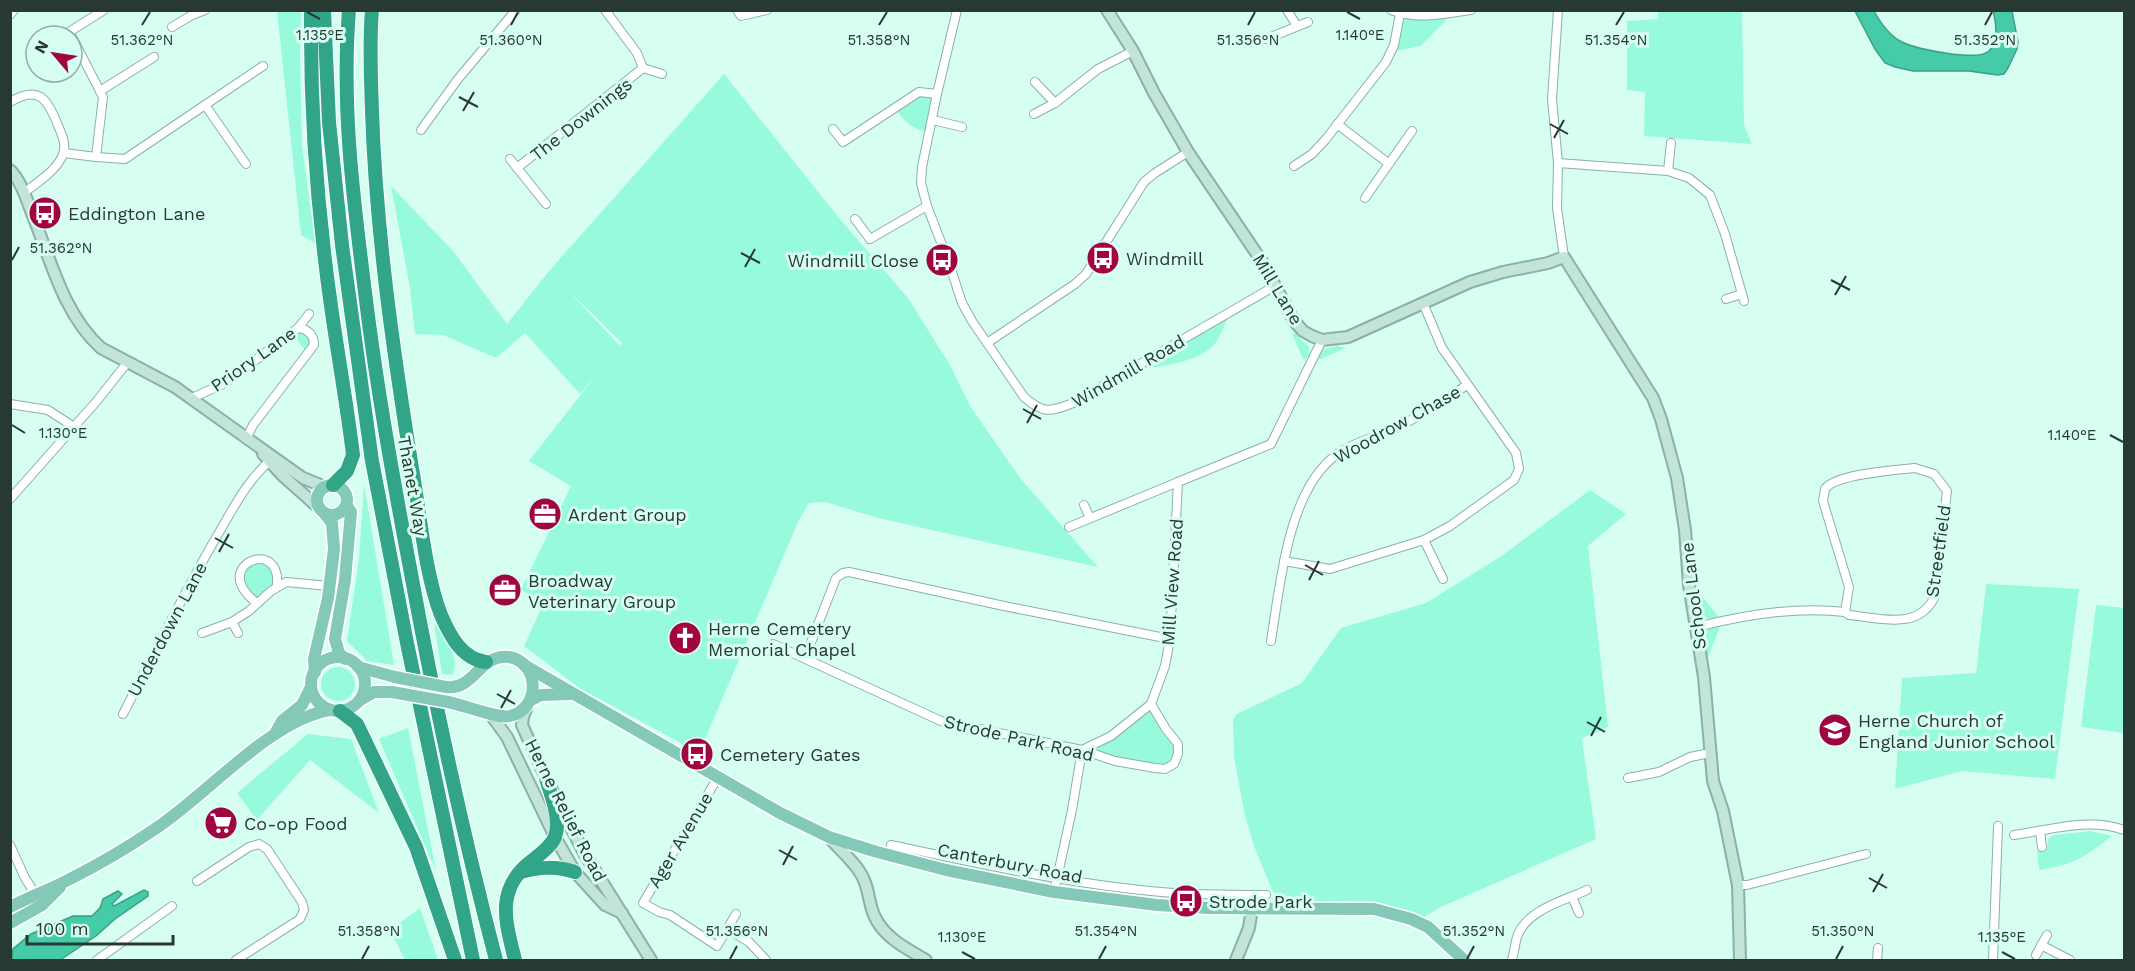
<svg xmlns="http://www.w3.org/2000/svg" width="2135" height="971" viewBox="0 0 2135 971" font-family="'Work Sans',sans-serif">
	<rect width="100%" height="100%" fill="#d7fff1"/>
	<g fill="#98fadc" fill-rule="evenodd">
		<path d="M277,11H301L300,52L302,145L315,243L301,235Z"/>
		<path d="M1658,11H1742L1744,125L1752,144L1644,136L1645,92L1627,90V21L1658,19Z"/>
		<path d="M1453,13L1421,46L1391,52L1400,14Z"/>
		<path d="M724,74L839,218L908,298L950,365L970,406L1020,478L1098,567L878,518L825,502L809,503L799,520L699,753L581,689L524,646L544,602L521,590L571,486L529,461L600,370L580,394L525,333L496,358L443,335L415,334L410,288L391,186L453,251L507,324L549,271ZM567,289L622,343V344L619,345Z"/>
		<path d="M919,92L937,94L930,132C912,130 905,122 895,108Z"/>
		<path d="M1230,312C1225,323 1221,337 1213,346C1197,363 1153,368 1129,370Z"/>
		<path d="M298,328L314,339L308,354L291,332Z"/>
		<path d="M1295,333L1309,347V355L1304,361L1292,334Z"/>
		<path d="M1338,346L1345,348L1319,360L1317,354L1323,349Z"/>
		<path d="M364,484L394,665L367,661L347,641L359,558Z"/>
		<path d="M1590,490L1626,514L1588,546L1608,727L1582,738L1596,839L1441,907L1422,918L1394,913L1271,909L1274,894L1255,849L1245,816L1234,757L1233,719L1237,714L1302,683L1341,628L1426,603L1500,557Z"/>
		<path d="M265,559L278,581L257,603L240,585L243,568Z"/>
		<path d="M1986,584L2079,589L2055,779L1962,771L1895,789L1902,678L1976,673Z"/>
		<path d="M1694,586L1722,621L1707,660L1701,662L1702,642L1707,630L1708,619L1699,614L1694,613Z"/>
		<path d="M2096,605L2124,608V733L2081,727Z"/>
		<path d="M434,623C444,638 462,656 452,675L442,674Z"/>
		<circle cx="338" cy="684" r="17"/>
		<path d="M1151,704L1178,744V754L1165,769L1082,750L1111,736Z"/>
		<path d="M408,728L436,871L379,739Z"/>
		<path d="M308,734L351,739L379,813L310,760L257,820L237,793Z"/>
		<path d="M2091,831L2112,836C2085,857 2073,865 2039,870L2037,848L2047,847L2049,838L2053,835Z"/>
		<path d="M420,908L438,960H405L390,930Z"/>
	</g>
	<g fill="#46cba8" stroke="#3d9f85" stroke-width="1.5">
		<path d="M1855,11H1874C1880,22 1890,36 1902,42C1917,49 1977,62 1989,51C1999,42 1996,22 1993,11H2012L2018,42L2017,49L2008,68L2004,74L1997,75L1969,71H1913L1895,67L1885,63L1875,49Z"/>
		<path d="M144,890L148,892V896L115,919L96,936L60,960H12L13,949L31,934L73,916H92L100,908L103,899L118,891L122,894L112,904L114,906Z"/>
	</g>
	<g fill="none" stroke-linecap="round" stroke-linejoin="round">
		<g stroke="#8bb1a4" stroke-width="10">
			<g id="street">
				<path d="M737,10L741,16L767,10"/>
				<path d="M957,10L937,94L922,167L921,183L927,206L949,263L962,303L972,321L1024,397C1043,414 1051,412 1073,403L1275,286"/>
				<path d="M1287,10L1297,26"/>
				<path d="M1391,10C1417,20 1444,14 1471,10"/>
				<path d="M1558,10L1552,99L1558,163L1557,208L1564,257"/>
				<path d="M10,15L14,10"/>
				<path d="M172,27L192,15L205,10"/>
				<path d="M71,36L69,32L104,10"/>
				<path d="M1266,39L1308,22"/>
				<path d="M643,68L662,74"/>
				<path d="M1035,82L1055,103"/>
				<path d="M100,91L154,57"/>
				<path d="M10,102C38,85 47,98 57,123C61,133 67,144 63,154C57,171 37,182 24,193"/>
				<path d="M205,105L263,66"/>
				<path d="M1034,114L1055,103L1098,69L1133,51"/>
				<path d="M933,120L962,127"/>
				<path d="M1337,124L1388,163"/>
				<path d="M833,129L843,142L919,92L937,94"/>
				<path d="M421,130L458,79L516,10"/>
				<path d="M64,153L96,157L103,97L72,37"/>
				<path d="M96,157L125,159L205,105L246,164"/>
				<path d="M510,159L546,204"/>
				<path d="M1558,163L1668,171L1689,178L1710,195L1725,234L1744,301"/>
				<path d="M1294,166L1312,154L1326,139L1386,62L1394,45L1400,14"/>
				<path d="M517,168L643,68L637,53L605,10"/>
				<path d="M1668,171L1671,143"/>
				<path d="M1365,198L1412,131"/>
				<path d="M855,219L870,239L927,206"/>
				<path d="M1726,299L1742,294"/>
				<path d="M987,343L1075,284L1086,274L1144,182L1155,173L1188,152"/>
				<path d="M192,398L225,383L298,328L309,314"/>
				<path d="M10,404L48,410L74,427"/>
				<path d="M246,439L253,425L314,345C314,335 308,329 298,328"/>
				<path d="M1915,468L1934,474L1947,491L1935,596C1919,631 1881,618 1849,615L1845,612L1849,587L1823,501L1825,489C1835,474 1896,470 1915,468Z"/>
				<path d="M10,499L96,402L127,363"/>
				<path d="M1084,505L1090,518"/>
				<path d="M1069,527L1178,482"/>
				<path d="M1424,540L1443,579"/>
				<path d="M1284,561L1330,569L1424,540L1450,526L1514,480L1519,469L1516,453L1442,348L1423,303"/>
				<path d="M257,603C207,566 282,535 277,586"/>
				<path d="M232,622L238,633"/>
				<path d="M1697,627C1744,615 1796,606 1845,612"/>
				<path d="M202,633L232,622L249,611L271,591L286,582L329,586"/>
				<path d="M1271,641C1280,586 1287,499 1330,460C1348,443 1375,438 1396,428C1421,416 1444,400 1467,385"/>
				<path d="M773,644L941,721L1082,750L1115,761L1155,768L1165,769L1174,764L1178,754V744L1166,729L1151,704"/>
				<path d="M805,658L836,578L843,573L849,572L1004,606L1170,639"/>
				<path d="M123,714C154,655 183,594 217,536C234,507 247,480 273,458"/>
				<path d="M718,777L643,903L659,912L670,915L717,946L736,914"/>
				<path d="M1628,778L1659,772L1690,757L1710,753"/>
				<path d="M2040,831L2042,847"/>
				<path d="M2014,835C2049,830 2090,817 2124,830"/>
				<path d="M10,845L25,878L37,897"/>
				<path d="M891,845C980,864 1070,884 1161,892C1196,895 1231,895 1266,895"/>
				<path d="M197,881L249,847L259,844L267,849L302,902L304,910L300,919L236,960"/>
				<path d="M1738,885H1747L1866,854"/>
				<path d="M1054,892L1072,810L1082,750L1111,736L1151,704L1165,666L1170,639L1178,482L1271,444L1322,340"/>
				<path d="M1572,897L1579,913"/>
				<path d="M727,929L749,942L766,960"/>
				<path d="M2041,945L2070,960"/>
				<path d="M2036,955L2047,935"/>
				<path d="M97,960L172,906"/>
				<path d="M1512,960C1514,953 1515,944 1517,937C1526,910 1563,901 1587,890"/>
				<path d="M1877,960L1878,948"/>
				<path d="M1993,960L1998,826"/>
			</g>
		</g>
		<g stroke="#8bb1a4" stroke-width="14">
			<g id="secondary">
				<path d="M1107,10L1133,51L1154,93L1188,152L1263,263L1294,321L1303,331L1312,336L1322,340L1348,337L1470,282L1503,272L1548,263L1564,257L1653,398L1661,419L1677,478L1685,530L1689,585L1704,677L1713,781L1723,811L1738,885L1740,960"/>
				<path d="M10,170C22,182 27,201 33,216C51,261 64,315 101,348L175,387L290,469L303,478L325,487"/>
				<path d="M263,454L282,475L319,508"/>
				<path d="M528,704L523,717L522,725L546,778L584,853L651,960"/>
				<path d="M491,715L507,737L555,837L575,872L605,905L622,913"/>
				<path d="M829,837C840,851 857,863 864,880C869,891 869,904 874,915C883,937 907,949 926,960"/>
				<path d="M1236,960L1249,928L1252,908"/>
			</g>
		</g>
		<g stroke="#fff" stroke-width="15">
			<g id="primary">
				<circle cx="332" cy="500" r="15"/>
				<circle cx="338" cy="684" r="27"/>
				<path d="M345,659L339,653L335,639L345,580L351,512L347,506"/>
				<path d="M524,665L780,813L829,837L877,852L946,870L1054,892L1157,905L1207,908L1374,909L1411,919L1428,927L1464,960"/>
				<path d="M358,667L395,677"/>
				<path d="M315,672L314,659L328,598L334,549L332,523L325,514"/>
				<path d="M446,687C474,691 480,653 509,657C540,662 541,709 510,716C499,719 463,705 448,702"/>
				<path d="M360,700L374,692H392"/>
				<path d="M531,700L541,695L572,694"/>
				<path d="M276,732L282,721L302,705L311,687"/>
				<path d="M10,907C29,897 49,890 68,880C98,865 127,848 155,829C207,795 270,720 330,710"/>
				<path d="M10,923L42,905L60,887"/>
			</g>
		</g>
		<g stroke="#fff" stroke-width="16">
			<g id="highway">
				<path d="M311,10C310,110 317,208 331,306C338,356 347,405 353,455L347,471L333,485"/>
				<path d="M324,10L329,122L342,245L372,461L407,643L473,960"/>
				<path d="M349,10C341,107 354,205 366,300C377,390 393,479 410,568C434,700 462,831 496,960"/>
				<path d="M372,10C369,44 371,77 372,111C376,231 393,350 412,468C420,513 425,574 441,615C450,636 462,659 486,662"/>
				<path d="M340,711L357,724L416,847L455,960"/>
				<path d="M521,872C541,867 555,866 575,872"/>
				<path d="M515,960C506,923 495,891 529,863C538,856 550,848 555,837C562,819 550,794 546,778"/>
			</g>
		</g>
		<use href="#street" stroke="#fff" stroke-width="8"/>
		<use href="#secondary" stroke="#c2e4db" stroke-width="10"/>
		<use href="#primary" stroke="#84c9b8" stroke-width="12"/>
		<use href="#highway" stroke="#32a588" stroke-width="14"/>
		<g stroke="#fff" stroke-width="15" stroke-linecap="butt">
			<g id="primary-bridge">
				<path d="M395,677L446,687"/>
				<path d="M392,692L448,702"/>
			</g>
		</g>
		<use href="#primary-bridge" stroke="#84c9b8" stroke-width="12"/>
	</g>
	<path fill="none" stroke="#283833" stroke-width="2" d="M307,12L320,19M1347,12L1360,19M142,25L150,12M511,25L518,12M879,25L887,12M1248,25L1255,12M1616,25L1624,12M1985,25L1992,12M459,97L478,107M463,111L474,92M1550,124L1568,134M1554,138L1564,120M741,253L760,263M12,260L19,247M745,267L755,249M1831,280L1850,290M1835,295L1846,276M1023,409L1041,419M1027,423L1037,405M12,425L25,433M2110,435L2123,442M215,538L233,548M219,552L229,534M1305,565L1323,575M1309,580L1319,561M497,694L515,704M501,708L511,690M1587,722L1605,732M1591,736L1601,717M779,850L797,860M783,865L793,846M1869,878L1887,888M1873,892L1883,874M962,952L975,959M2002,952L2015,959M362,959L369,946M730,959L737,946M1099,959L1106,946M1467,959L1474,946M1836,959L1843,946"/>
	<defs>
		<g id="bus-disc" transform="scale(1.725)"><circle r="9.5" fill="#a10442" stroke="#d7fff1"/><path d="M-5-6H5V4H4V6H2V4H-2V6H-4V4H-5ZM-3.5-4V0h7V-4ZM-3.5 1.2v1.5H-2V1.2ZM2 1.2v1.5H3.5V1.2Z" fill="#fff"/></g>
		<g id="office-disc" transform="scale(1.725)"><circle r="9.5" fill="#a10442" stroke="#d7fff1"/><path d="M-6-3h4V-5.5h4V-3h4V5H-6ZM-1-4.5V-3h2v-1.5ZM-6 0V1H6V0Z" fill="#fff"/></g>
		<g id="church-disc" transform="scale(1.725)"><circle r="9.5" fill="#a10442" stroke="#d7fff1"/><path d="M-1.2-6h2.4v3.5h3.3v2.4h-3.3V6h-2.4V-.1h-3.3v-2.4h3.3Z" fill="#fff"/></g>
		<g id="school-disc" transform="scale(1.725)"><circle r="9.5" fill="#a10442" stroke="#d7fff1"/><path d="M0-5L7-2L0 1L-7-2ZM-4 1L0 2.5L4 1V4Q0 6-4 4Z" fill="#fff"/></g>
		<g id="supermarket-disc" transform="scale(1.725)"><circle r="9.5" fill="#a10442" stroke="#d7fff1"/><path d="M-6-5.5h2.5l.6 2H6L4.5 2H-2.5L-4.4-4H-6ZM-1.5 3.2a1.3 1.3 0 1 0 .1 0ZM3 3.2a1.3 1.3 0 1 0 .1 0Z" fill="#fff"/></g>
	</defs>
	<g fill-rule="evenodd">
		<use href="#bus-disc" x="45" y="213"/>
		<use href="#bus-disc" x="1103" y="258"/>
		<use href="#bus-disc" x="942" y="260"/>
		<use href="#office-disc" x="545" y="514"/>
		<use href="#office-disc" x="505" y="590"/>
		<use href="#church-disc" x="685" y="638"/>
		<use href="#school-disc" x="1835" y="730"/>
		<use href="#bus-disc" x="697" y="754"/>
		<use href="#supermarket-disc" x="221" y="823"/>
		<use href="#bus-disc" x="1186" y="901"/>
	</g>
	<g text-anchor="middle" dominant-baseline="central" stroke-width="6" stroke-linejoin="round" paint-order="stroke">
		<g font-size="18" fill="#283833" stroke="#d7fff1">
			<text transform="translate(581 119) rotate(-38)">The Downings</text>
			<text transform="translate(1278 289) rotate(59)">Mill Lane</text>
			<text transform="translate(253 359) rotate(-35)">Priory Lane</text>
			<text transform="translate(1128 371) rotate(-30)">Windmill Road</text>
			<text transform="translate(1397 424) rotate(-29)">Woodrow Chase</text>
			<text transform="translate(413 486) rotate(80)">Thanet Way</text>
			<text transform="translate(1938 551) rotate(-82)">Streetfield</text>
			<text transform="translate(1172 582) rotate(-86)">Mill View Road</text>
			<text transform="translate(1693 596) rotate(-97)">School Lane</text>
			<text transform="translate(167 629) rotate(-62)">Underdown Lane</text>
			<text transform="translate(1019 738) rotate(13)">Strode Park Road</text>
			<text transform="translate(566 810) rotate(63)">Herne Relief Road</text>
			<text transform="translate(680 840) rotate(-59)">Ager Avenue</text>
			<text transform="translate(1010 863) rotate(11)">Canterbury Road</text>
		</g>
		<g font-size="18" fill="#283833" stroke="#d7fff1" text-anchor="start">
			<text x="68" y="213">Eddington Lane</text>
			<text x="1126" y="258">Windmill</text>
			<text x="919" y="260" text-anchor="end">Windmill Close</text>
			<text x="568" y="514">Ardent Group</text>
			<text x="528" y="580">Broadway<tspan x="528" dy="21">Veterinary Group</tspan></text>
			<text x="708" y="628">Herne Cemetery<tspan x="708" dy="21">Memorial Chapel</tspan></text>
			<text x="1858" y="720">Herne Church of<tspan x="1858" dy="21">England Junior School</tspan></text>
			<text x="720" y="754">Cemetery Gates</text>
			<text x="244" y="823">Co-op Food</text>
			<text x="1209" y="901">Strode Park</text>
		</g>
	</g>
	<g font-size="15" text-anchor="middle" fill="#283833" stroke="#d7fff1" stroke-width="6" stroke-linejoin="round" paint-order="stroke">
		<text x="320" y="40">1.135°E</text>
		<text x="1360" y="40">1.140°E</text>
		<text x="142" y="45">51.362°N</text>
		<text x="511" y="45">51.360°N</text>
		<text x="879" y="45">51.358°N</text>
		<text x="1248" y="45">51.356°N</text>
		<text x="1616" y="45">51.354°N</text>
		<text x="1985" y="45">51.352°N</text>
		<text x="61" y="253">51.362°N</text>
		<text x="63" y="438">1.130°E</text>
		<text x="2072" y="440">1.140°E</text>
		<text x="369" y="936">51.358°N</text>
		<text x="737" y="936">51.356°N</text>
		<text x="1106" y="936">51.354°N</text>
		<text x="1474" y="936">51.352°N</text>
		<text x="1843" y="936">51.350°N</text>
		<text x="962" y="942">1.130°E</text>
		<text x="2002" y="942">1.135°E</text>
	</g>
	<rect width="2135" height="971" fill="none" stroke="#283833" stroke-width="24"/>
	<g transform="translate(54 54) rotate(299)"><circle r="28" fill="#d7fff1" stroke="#91afa5" stroke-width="1.5"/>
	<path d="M0-4.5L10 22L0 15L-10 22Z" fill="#a10442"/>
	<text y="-9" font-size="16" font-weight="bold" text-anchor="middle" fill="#283833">N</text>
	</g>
	<path d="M27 935v9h146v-9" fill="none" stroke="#283833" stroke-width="3"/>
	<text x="36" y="935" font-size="18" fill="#283833" stroke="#d7fff1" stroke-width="4.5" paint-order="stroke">100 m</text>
</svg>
